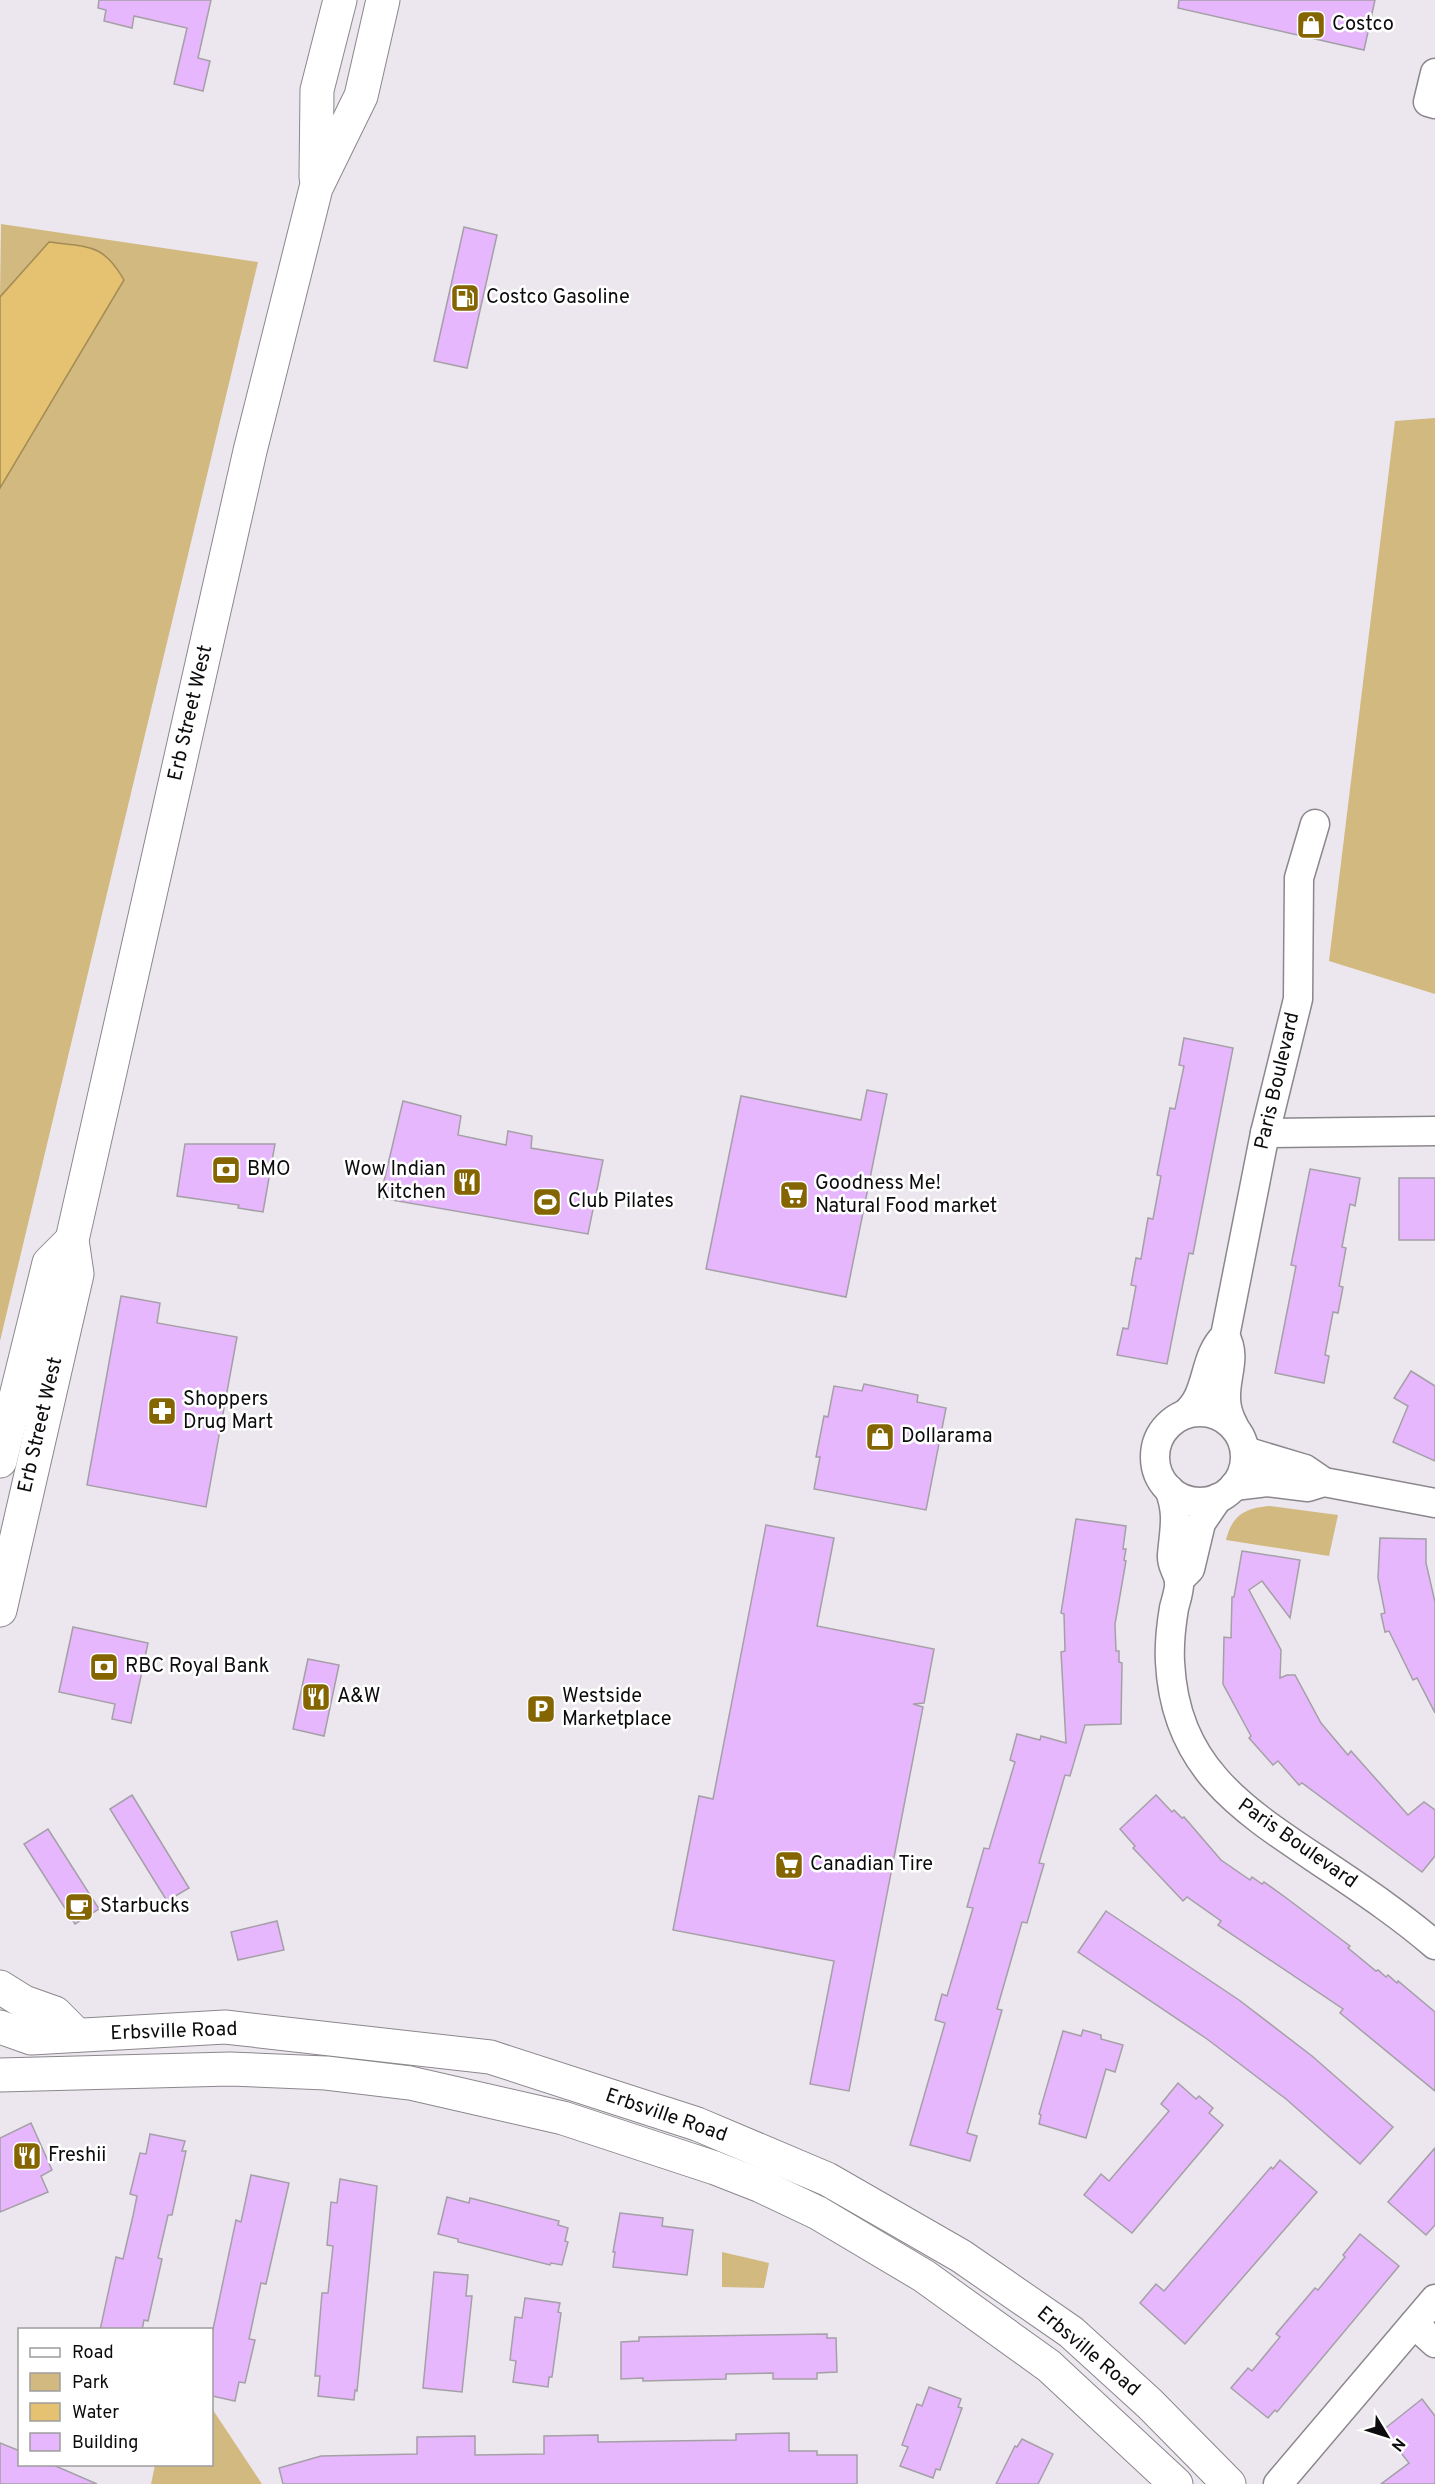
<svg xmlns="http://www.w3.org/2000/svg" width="1435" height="2484" viewBox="0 0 1435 2484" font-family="Overpass,sans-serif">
	<rect width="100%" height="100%" fill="#ece7ee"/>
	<g fill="#d2b980">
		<path d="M1,224L258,262L0,1341V488L124,280L49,242L0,297Z"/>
		<path d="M1435,418V994L1329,961L1395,421Z"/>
		<path d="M1270,1506L1338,1515L1329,1556L1226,1540C1232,1515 1245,1508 1270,1506Z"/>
		<path d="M722,2252L769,2263L764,2288L722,2287Z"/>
		<path d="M213,2410L262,2484H151L155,2465L212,2464Z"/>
	</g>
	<path fill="#e4c272" stroke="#a38b54" stroke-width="1.5" d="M49,242C88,247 103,243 124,280L0,488V297Z"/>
	<g fill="#e6b7fc" stroke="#a4a0a6" stroke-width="1.5">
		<path d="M99,0H211L198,58L210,61L203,91L174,84L187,28L134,16L132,28L104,21L106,10L98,8Z"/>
		<path d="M1179,0H1375L1364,50L1178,8Z"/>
		<path d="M464,227L497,235L467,368L434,361Z"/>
		<path d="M1184,1038L1233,1048L1193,1254L1189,1253L1167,1364L1117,1355L1123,1328L1128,1329L1136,1286L1131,1285L1136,1258L1141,1259L1148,1218L1153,1219L1161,1176L1157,1175L1162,1149L1170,1108L1175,1109L1184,1066L1179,1065Z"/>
		<path d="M867,1090L887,1094L846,1297L706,1269L741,1096L861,1120Z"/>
		<path d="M403,1101L461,1116L458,1135L506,1145L508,1131L532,1136L531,1148L603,1160L588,1234L380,1198Z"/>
		<path d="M185,1144H275L263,1212L238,1208L239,1205L177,1196Z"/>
		<path d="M1310,1169L1360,1178L1355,1206L1350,1204L1342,1247L1346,1248L1339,1286L1343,1287L1338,1313L1333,1312L1325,1355L1329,1356L1324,1383L1275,1373L1296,1266L1291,1265Z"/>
		<rect x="1399" y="1178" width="36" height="62"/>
		<path d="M121,1296L160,1303L157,1323L237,1337L206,1507L87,1485Z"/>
		<path d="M1411,1371L1435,1386V1461L1393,1442L1408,1406L1394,1398Z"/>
		<path d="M864,1384L918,1395L917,1402L946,1408L926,1510L814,1489L820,1457H816L824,1416L828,1417L834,1386L862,1391Z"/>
		<path d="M1076,1519L1126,1526L1123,1549H1126L1124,1560L1126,1561L1115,1624L1116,1651H1119V1662L1122,1663L1121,1724L1085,1725L1070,1776L1065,1775L1039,1863L1044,1864L1037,1888L1027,1923L1022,1922L997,2009L1002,2010L967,2133L977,2136L970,2161L910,2145L945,2023L935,2020L942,1994L947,1996L973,1908L967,1907L984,1848L989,1849L1015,1762L1010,1760L1017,1734L1040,1740L1041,1736L1066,1743L1061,1652L1065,1651L1064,1614L1061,1613Z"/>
		<path d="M766,1525L834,1538L817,1626L934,1649L924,1703L913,1704L923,1707L849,2091L810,2084L834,1961L673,1930L699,1796L713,1799Z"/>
		<path d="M1380,1538L1426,1539V1563L1435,1602V1713L1417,1678L1413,1680L1389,1631L1385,1632L1381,1614L1385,1613L1378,1578Z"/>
		<path d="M1242,1551L1300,1560L1290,1618L1262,1581L1249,1590L1281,1650L1280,1678L1287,1675H1295L1321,1723L1348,1755L1351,1751L1408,1815L1424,1802L1435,1810V1856L1422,1872L1302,1783L1299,1785L1278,1761L1273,1765L1249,1738L1251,1736L1223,1684L1224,1637L1231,1638L1232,1597H1234Z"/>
		<path d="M73,1627L148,1643L131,1723L112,1719L115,1704L59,1692Z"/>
		<path d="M308,1659L339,1665L324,1736L293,1729Z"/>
		<path d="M132,1795L189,1888L167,1901L110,1809Z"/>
		<path d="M1156,1795L1172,1812L1174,1810L1182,1818L1184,1817L1221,1860L1250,1880L1252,1877L1262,1884L1264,1882L1285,1897L1350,1946L1348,1948L1376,1971L1378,1970L1386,1977L1388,1975L1397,1983L1398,1981L1435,2012V2091L1340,2013L1343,2009L1218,1925L1221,1921L1187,1897L1183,1901L1133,1848L1135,1846L1120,1829Z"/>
		<path d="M48,1829L99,1909L75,1924L24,1844Z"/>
		<path d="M1106,1911L1239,2000L1312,2056L1393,2127L1360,2164L1286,2099L1207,2039L1078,1952Z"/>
		<path d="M277,1921L284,1950L238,1960L231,1932Z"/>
		<path d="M1083,2030L1101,2035V2039L1123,2045L1115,2072L1106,2069L1086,2138L1039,2124L1041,2115L1039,2114L1063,2031L1081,2036Z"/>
		<path d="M1178,2083L1196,2099L1199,2096L1213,2108L1209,2113L1223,2125L1132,2233L1084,2195L1101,2174L1109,2181L1169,2111L1161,2104Z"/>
		<path d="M31,2123L52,2170L41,2176L48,2192L0,2212V2138Z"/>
		<path d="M150,2134L185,2141L182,2151H186L172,2215H168L166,2224L158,2258L162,2259L148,2321L144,2320L142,2330H100L116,2257L123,2259L133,2216L137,2196L130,2194L140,2153L146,2154Z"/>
		<path d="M1435,2148V2225L1426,2235L1388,2202Z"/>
		<path d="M1280,2160L1317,2192L1185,2344L1140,2303L1156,2284L1164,2291L1271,2167L1273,2169Z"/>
		<path d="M251,2175L289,2183L266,2284L261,2283L249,2339L255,2340L245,2383L239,2382L235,2401L212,2396V2334L236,2220L241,2222Z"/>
		<path d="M340,2179L377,2186L357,2391L355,2390L354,2400L318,2396L320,2376H315L322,2293H328L333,2246L327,2245L331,2202L337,2203Z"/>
		<path d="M447,2197L469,2203L470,2198L559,2221L558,2225L568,2228L565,2241L568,2242L562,2265L551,2263L550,2265L458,2242V2239L438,2234Z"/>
		<path d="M620,2213L663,2218L662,2226L693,2230L687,2275L613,2267L615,2252H613Z"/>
		<path d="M1360,2234L1399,2266L1277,2412L1275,2410L1268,2418L1231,2388L1248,2368L1252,2371L1280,2337L1276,2334L1315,2288L1318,2290L1345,2257L1343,2255Z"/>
		<path d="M434,2272L468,2275L466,2296H472L462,2392L423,2388Z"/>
		<path d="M525,2298L560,2303L558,2312L561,2313L552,2377H549L548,2387L513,2382L516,2361L510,2360L515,2317L522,2318Z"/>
		<path d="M827,2334V2338H836L837,2372L817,2373V2379H773V2373L726,2374V2379L643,2381V2378L621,2379V2342L639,2341V2337Z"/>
		<path d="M929,2387L961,2399L958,2407L962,2408L940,2470L936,2469L933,2478L900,2466L908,2447L902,2445L917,2404L922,2406Z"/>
		<path d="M1422,2399L1435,2416V2484H1381L1409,2463L1383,2430Z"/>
		<path d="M789,2433V2451H817V2455H857V2484H283L279,2468L321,2456L417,2454V2437L475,2436V2455L544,2454V2436L598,2435V2442L736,2440V2434Z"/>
		<path d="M1022,2439L1053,2454L1038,2484H996L1015,2446L1017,2447Z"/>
		<path d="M0,2443L20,2451V2464H51L97,2484H0Z"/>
	</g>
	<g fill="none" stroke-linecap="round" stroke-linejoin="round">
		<g stroke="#8b878d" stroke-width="31">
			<g id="minor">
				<path d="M1435,73L1428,102L1435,104"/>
				<path d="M1265,1133L1435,1131"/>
				<path d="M1225,1336C1237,1357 1225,1376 1226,1398C1226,1408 1229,1417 1234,1426"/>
				<circle cx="1200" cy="1457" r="45"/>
				<path d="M1185,1414C1210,1394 1202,1358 1225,1336L1265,1133L1298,999L1299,878L1315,824"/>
				<path d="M1245,1451L1305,1469L1324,1482L1435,1503"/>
				<path d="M1234,1486L1267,1482L1308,1487L1324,1482"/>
				<path d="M1169,1489C1179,1513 1174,1531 1172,1555C1171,1566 1178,1572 1179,1581C1180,1589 1176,1600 1174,1608C1171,1626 1169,1644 1170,1662C1175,1766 1240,1808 1318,1860C1358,1887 1398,1913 1435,1945"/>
				<path d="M1179,1580L1190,1569L1201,1523L1218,1498"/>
				<path d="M1414,2324L1435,2343"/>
				<path d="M1278,2484L1435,2299"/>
			</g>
		</g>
		<g stroke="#8b878d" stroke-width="35">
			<g id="secondary">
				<path d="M316,177L317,90L340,0"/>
				<path d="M0,1461L49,1263L72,1240"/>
				<path d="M0,1610L77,1274L72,1240L250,451L316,188L361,96L383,0"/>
				<path d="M0,1987L24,2002L55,2013L77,2035"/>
				<path d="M0,2027L31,2038L225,2027L490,2057L697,2124L827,2179L961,2256L1071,2332L1150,2404L1229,2484"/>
				<path d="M0,2075L230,2069L326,2073L410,2083L563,2118L715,2168L761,2186L818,2213L924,2276L1049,2366L1176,2484"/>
			</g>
		</g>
		<use href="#minor" stroke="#fff" stroke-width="28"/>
		<use href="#secondary" stroke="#fff" stroke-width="33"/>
	</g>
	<defs>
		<g id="shop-square" transform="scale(1.5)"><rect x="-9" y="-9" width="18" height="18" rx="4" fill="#856500" stroke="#fff"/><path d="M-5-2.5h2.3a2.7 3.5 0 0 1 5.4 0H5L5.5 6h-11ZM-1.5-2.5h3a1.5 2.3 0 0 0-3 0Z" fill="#fff"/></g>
		<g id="fuel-square" transform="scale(1.5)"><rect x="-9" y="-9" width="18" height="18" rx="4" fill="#856500" stroke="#fff"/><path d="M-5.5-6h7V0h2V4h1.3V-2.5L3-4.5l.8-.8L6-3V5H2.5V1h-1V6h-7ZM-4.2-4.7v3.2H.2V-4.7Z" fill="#fff"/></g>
		<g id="bank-square" transform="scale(1.5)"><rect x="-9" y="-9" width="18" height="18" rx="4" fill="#856500" stroke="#fff"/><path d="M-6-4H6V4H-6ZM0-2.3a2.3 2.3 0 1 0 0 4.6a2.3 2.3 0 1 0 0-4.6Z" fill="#fff"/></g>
		<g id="restaurant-square" transform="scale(1.5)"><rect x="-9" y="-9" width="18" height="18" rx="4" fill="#856500" stroke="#fff"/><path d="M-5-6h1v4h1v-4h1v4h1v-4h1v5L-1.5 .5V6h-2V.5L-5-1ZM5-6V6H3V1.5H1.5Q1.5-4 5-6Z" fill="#fff"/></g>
		<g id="supermarket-square" transform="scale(1.5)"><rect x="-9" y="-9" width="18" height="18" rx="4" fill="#856500" stroke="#fff"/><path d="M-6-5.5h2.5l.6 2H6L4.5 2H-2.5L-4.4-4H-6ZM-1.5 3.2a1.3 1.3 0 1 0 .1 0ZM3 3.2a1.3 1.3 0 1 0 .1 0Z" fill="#fff"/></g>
		<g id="stadium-square" transform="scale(1.5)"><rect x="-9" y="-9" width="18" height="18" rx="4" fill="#856500" stroke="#fff"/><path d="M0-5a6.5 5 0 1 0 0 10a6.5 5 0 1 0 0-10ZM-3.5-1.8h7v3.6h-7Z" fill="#fff"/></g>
		<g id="pharmacy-square" transform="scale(1.5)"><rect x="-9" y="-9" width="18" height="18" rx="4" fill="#856500" stroke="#fff"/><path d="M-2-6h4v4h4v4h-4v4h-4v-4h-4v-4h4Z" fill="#fff"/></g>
		<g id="parking-square" transform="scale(1.5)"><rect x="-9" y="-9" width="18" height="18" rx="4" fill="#856500" stroke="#fff"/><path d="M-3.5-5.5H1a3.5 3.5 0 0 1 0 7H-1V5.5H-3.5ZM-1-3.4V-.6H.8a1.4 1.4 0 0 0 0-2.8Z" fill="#fff"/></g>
		<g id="cafe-square" transform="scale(1.5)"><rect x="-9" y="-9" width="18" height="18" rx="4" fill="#856500" stroke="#fff"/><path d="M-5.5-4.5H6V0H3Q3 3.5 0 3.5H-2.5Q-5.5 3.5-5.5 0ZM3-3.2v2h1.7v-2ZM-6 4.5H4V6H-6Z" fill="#fff"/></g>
	</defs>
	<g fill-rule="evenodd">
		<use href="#shop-square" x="1311" y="25"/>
		<use href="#fuel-square" x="465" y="298"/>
		<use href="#bank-square" x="226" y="1170"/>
		<use href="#restaurant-square" x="467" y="1182"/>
		<use href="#supermarket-square" x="794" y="1195"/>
		<use href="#stadium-square" x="547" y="1202"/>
		<use href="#pharmacy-square" x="162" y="1411"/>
		<use href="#shop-square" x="880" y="1437"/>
		<use href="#bank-square" x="104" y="1667"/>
		<use href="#restaurant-square" x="316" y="1697"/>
		<use href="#parking-square" x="541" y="1709"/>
		<use href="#supermarket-square" x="789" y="1865"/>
		<use href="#cafe-square" x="79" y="1907"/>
		<use href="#restaurant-square" x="27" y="2156"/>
	</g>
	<g text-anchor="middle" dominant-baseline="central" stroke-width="5" stroke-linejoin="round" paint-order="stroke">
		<g font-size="20" fill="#0c0b0d" stroke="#fff" text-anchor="start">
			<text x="1332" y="25">Costco</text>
			<text x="486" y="298">Costco Gasoline</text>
			<text x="247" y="1170">BMO</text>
			<text x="446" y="1170" text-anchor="end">Wow Indian<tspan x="446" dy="23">Kitchen</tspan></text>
			<text x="815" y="1184">Goodness Me!<tspan x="815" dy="23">Natural Food market</tspan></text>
			<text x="568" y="1202">Club Pilates</text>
			<text x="183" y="1400">Shoppers<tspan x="183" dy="23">Drug Mart</tspan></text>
			<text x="901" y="1437">Dollarama</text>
			<text x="125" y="1667">RBC Royal Bank</text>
			<text x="337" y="1697">A&amp;W</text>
			<text x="562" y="1697">Westside<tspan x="562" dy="23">Marketplace</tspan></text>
			<text x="810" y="1865">Canadian Tire</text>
			<text x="100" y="1907">Starbucks</text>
			<text x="48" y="2156">Freshii</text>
		</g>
		<g font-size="20" fill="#0c0b0d" stroke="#fff">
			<text transform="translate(191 713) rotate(-77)">Erb Street West</text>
			<text transform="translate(1278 1081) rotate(-77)">Paris Boulevard</text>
			<text transform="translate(41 1425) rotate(-77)">Erb Street West</text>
			<text transform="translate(1297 1844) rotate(35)">Paris Boulevard</text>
			<text transform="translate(174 2032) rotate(-2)">Erbsville Road</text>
			<text transform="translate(666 2116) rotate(19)">Erbsville Road</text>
			<text transform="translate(1088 2352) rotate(40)">Erbsville Road</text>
		</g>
	</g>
	<rect x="18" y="2328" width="195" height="138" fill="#ffffff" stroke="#9e9d9e" stroke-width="1.5"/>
	<rect x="30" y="2348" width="30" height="9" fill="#ffffff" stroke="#9e9d9e" stroke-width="1.5"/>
	<text x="72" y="2358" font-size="18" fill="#0c0b0d">Road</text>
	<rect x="30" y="2373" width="30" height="18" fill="#d2b980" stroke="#9e9d9e" stroke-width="1.5"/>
	<text x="72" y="2388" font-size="18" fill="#0c0b0d">Park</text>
	<rect x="30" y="2403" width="30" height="18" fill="#e4c272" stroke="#9e9d9e" stroke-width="1.5"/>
	<text x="72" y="2418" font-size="18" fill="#0c0b0d">Water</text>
	<rect x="30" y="2433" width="30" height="18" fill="#e6b7fc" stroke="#9e9d9e" stroke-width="1.5"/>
	<text x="72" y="2448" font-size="18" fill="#0c0b0d">Building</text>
	<g transform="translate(1387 2436) rotate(128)" stroke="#ffffff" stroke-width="4.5" paint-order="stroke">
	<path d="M0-4.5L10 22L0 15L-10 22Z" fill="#0c0b0d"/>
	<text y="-9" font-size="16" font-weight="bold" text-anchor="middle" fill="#0c0b0d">N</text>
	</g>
</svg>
